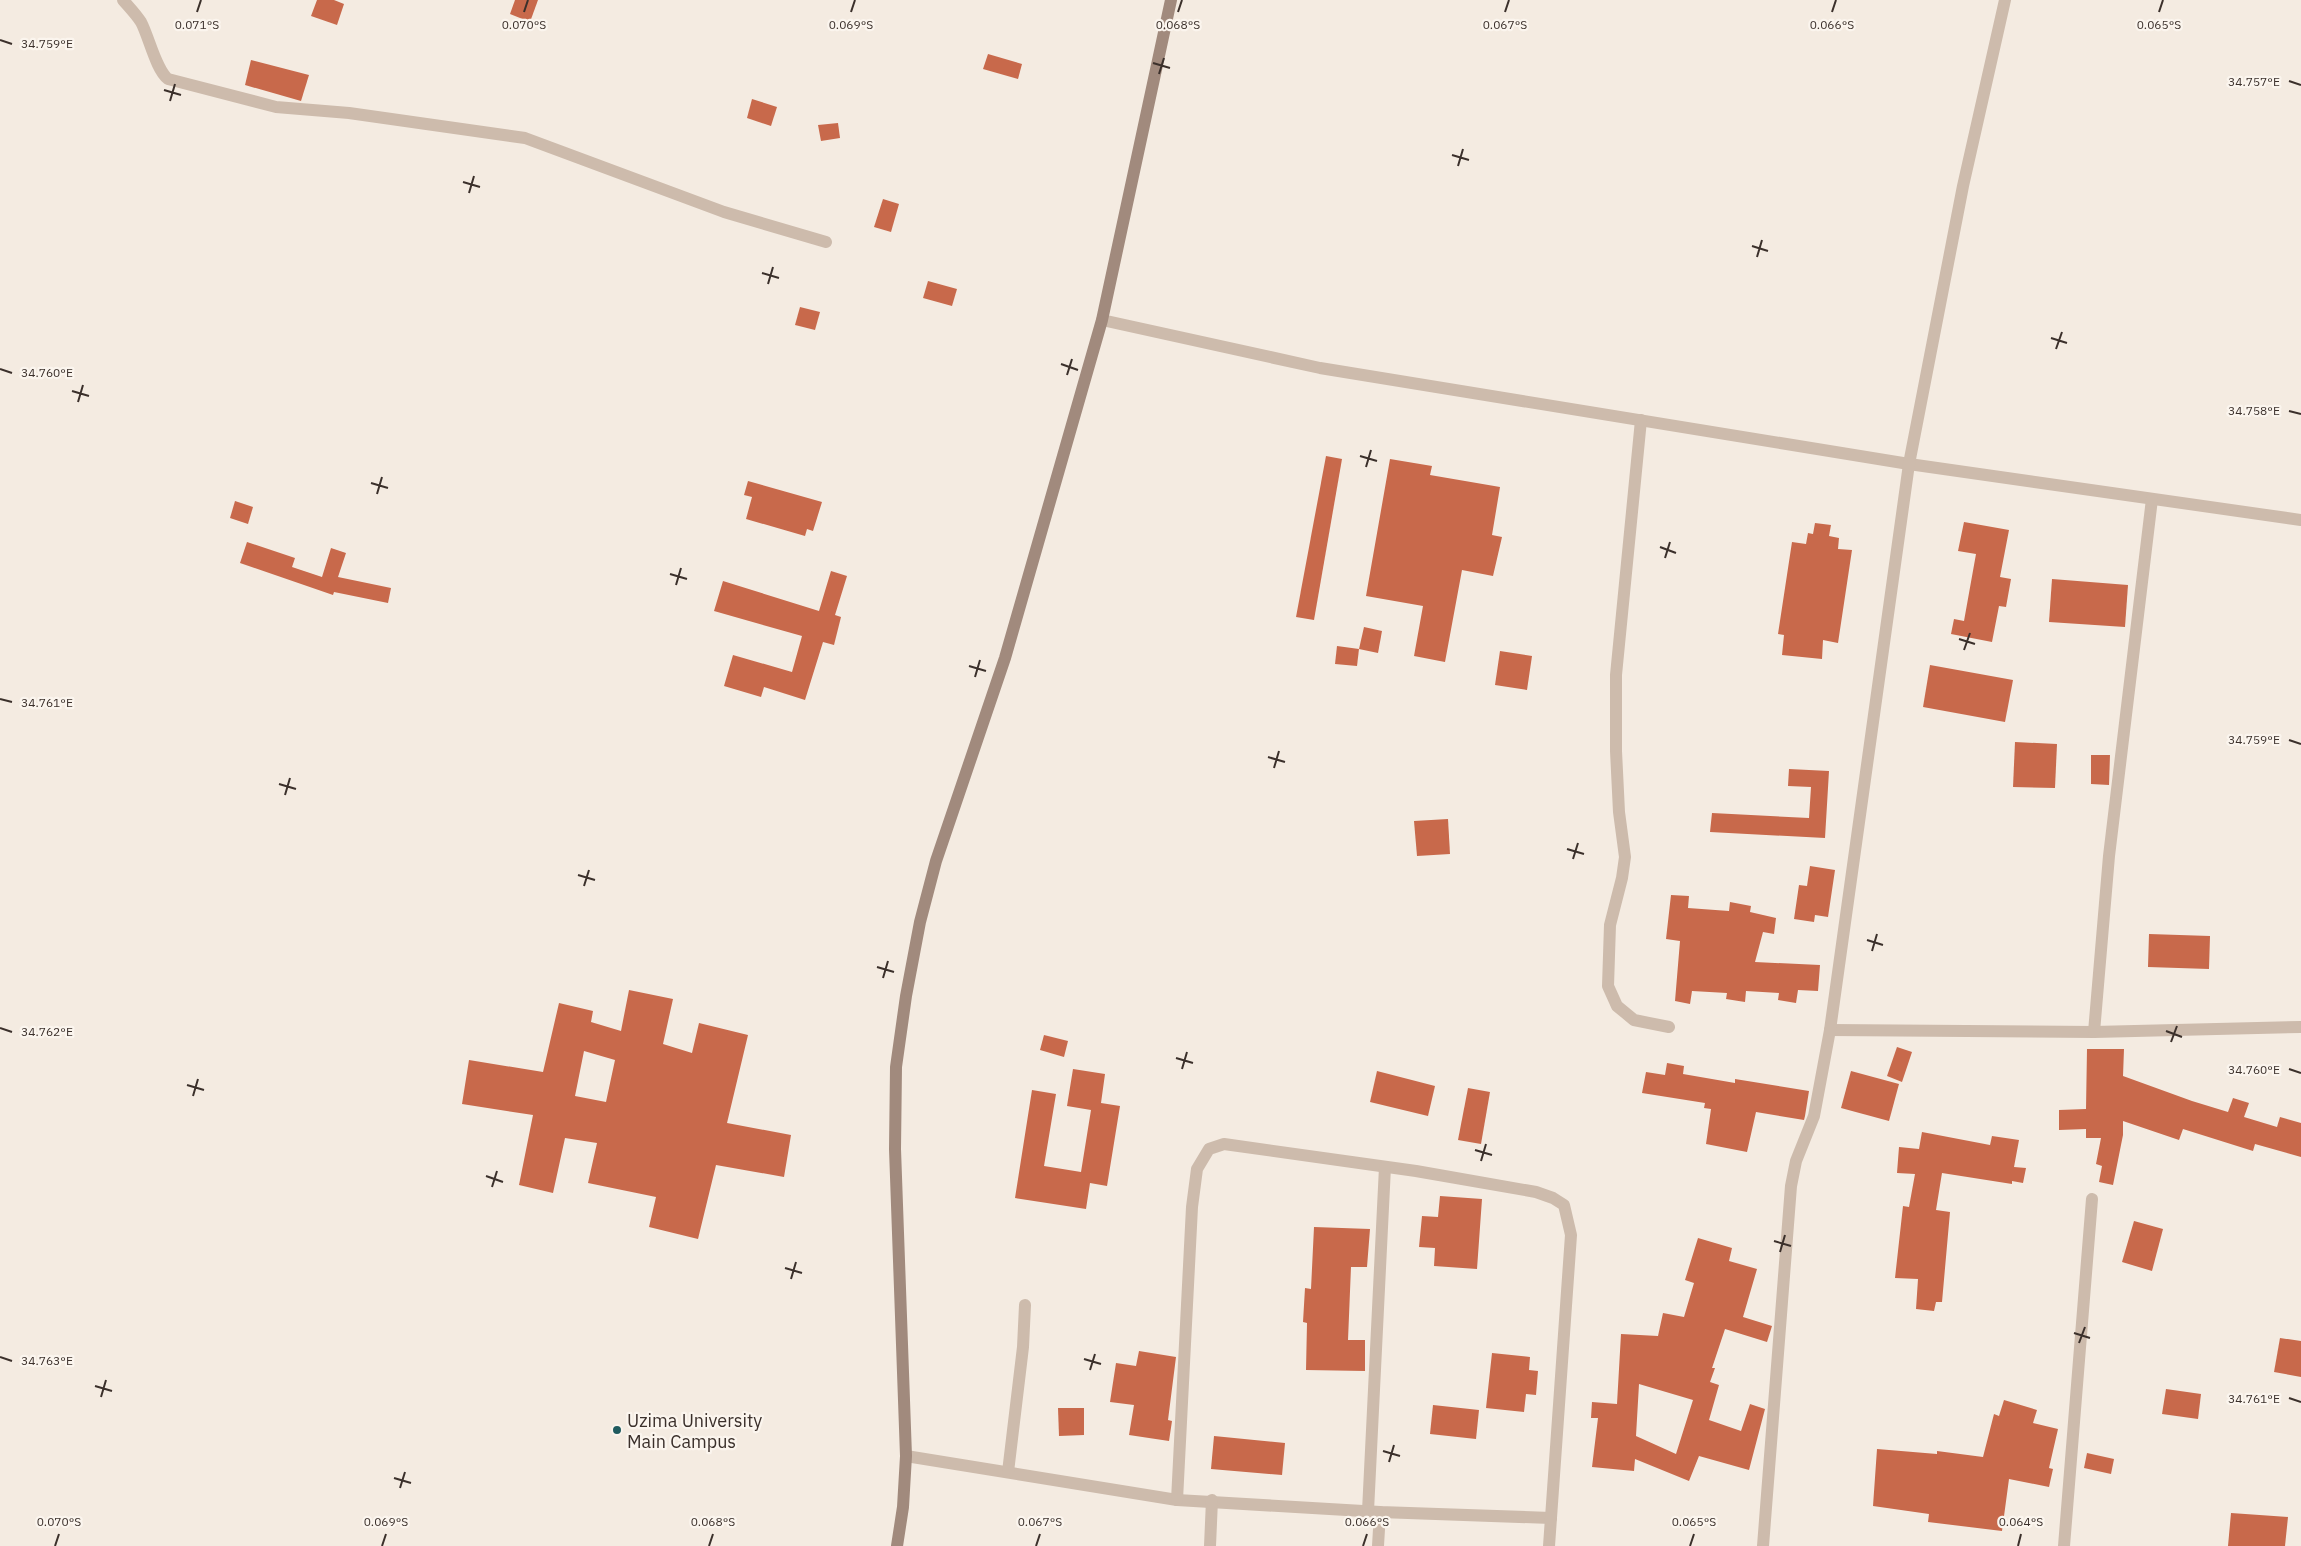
<svg xmlns="http://www.w3.org/2000/svg" width="2301" height="1546" viewBox="0 0 2301 1546" font-family="'IBM Plex Sans',sans-serif">
	<rect width="100%" height="100%" fill="#f4ebe1"/>
	<g fill="#c8694b" fill-rule="evenodd">
		<path d="M317,0H334L344,4L337,25L311,16Z"/>
		<path d="M515,0H538L530,22L510,14Z"/>
		<path d="M988,54L1022,64L1018,79L983,69Z"/>
		<path d="M251,60L309,75L301,101L245,85Z"/>
		<path d="M752,99L777,107L771,126L747,118Z"/>
		<path d="M838,123L840,138L821,141L818,125Z"/>
		<path d="M883,199L899,204L891,232L874,227Z"/>
		<path d="M928,281L957,289L952,306L923,298Z"/>
		<path d="M800,307L820,312L815,330L795,325Z"/>
		<path d="M1326,456L1342,459L1314,620L1296,617Z"/>
		<path d="M1390,459L1432,466L1430,475L1500,487L1492,535L1502,537L1493,576L1462,570L1445,662L1414,656L1423,606L1366,596Z"/>
		<path d="M748,481L822,502L813,531L807,529L805,536L746,519L752,497L744,495Z"/>
		<path d="M235,501L253,507L248,524L230,518Z"/>
		<path d="M1964,522L2009,530L2000,577L2011,579L2006,607L1999,606L1992,642L1951,634L1954,619L1964,621L1976,554L1958,551Z"/>
		<path d="M1815,523L1831,525L1829,536L1839,538L1838,549L1852,550L1838,643L1823,640L1822,659L1782,655L1784,635L1778,634L1792,542L1806,544L1808,533L1813,534Z"/>
		<path d="M247,542L295,558L292,567L322,577L331,548L346,553L338,577L391,588L388,603L334,592L333,595L240,563Z"/>
		<path d="M831,571L847,576L835,615L841,617L834,645L823,642L805,700L764,687L761,697L724,686L733,655L792,672L802,636L714,611L723,581L819,611Z"/>
		<path d="M2052,579L2128,585L2125,627L2049,622Z"/>
		<path d="M1364,627L1382,631L1378,653L1359,649Z"/>
		<path d="M1337,646L1359,649L1357,666L1335,664Z"/>
		<path d="M1500,651L1532,656L1527,690L1495,685Z"/>
		<path d="M1930,665L2013,680L2005,722L1923,707Z"/>
		<path d="M2015,742L2057,744L2055,788L2013,787Z"/>
		<path d="M2091,755H2110L2109,785L2091,784Z"/>
		<path d="M1789,769L1829,771L1825,838L1710,832L1712,813L1809,818L1811,787L1788,786Z"/>
		<path d="M1448,819L1450,854L1417,856L1414,821Z"/>
		<path d="M1810,866L1835,870L1828,917L1815,915L1814,922L1794,919L1799,885L1807,886Z"/>
		<path d="M1671,895L1689,896L1688,908L1729,911L1730,902L1751,906L1750,912L1776,918L1774,934L1763,932L1755,962L1820,965L1818,991L1798,990L1796,1003L1778,1000L1779,993L1746,991L1745,1002L1726,999L1727,993L1692,991L1690,1004L1675,1001L1680,941L1666,939Z"/>
		<path d="M2149,934L2210,936L2209,969L2148,967Z"/>
		<path d="M629,990L673,999L663,1044L692,1053L699,1023L748,1035L727,1123L791,1135L784,1177L716,1165L698,1239L649,1227L656,1197L588,1183L597,1143L565,1138L553,1193L519,1185L533,1115L462,1104L469,1060L543,1072L559,1003L593,1011L591,1022L621,1031ZM584,1051L615,1060L606,1102L575,1096Z"/>
		<path d="M1044,1035L1068,1041L1064,1057L1040,1050Z"/>
		<path d="M1897,1047L1912,1052L1902,1082L1887,1076Z"/>
		<path d="M2087,1049H2124L2123,1076L2192,1101L2228,1112L2233,1098L2249,1103L2244,1117L2277,1127L2280,1117L2301,1123V1157L2255,1144L2253,1151L2183,1129L2179,1140L2123,1121V1135L2113,1185L2099,1182L2102,1166L2096,1164L2101,1138H2086V1129L2059,1130V1110L2086,1109Z"/>
		<path d="M1667,1063L1684,1066L1683,1074L1735,1083V1079L1809,1091L1805,1116L1804,1120L1756,1112L1747,1152L1706,1144L1711,1109L1704,1108L1705,1103L1642,1093L1646,1072L1665,1075Z"/>
		<path d="M1073,1069L1105,1074L1101,1103L1120,1106L1107,1186L1090,1183L1086,1209L1015,1198L1032,1090L1056,1094L1044,1166L1081,1172L1091,1110L1067,1106Z"/>
		<path d="M1377,1071L1435,1086L1428,1116L1370,1102Z"/>
		<path d="M1851,1071L1899,1084L1889,1121L1841,1108Z"/>
		<path d="M1468,1088L1490,1092L1481,1144L1458,1140Z"/>
		<path d="M1922,1132L1990,1145L1992,1136L2019,1140L2014,1167L2026,1168L2023,1183L2012,1181V1184L1942,1173L1936,1210L1950,1212L1942,1302H1936L1934,1311L1916,1309L1918,1279L1895,1278L1903,1206L1909,1207L1915,1174L1897,1173L1899,1147L1919,1149Z"/>
		<path d="M1440,1196L1482,1199L1477,1269L1434,1266L1435,1248L1419,1247L1422,1216L1438,1217Z"/>
		<path d="M2134,1221L2163,1229L2152,1271L2122,1262Z"/>
		<path d="M1314,1227L1370,1229L1367,1267H1351L1348,1340H1365V1371L1306,1370L1307,1323L1303,1322L1305,1288L1311,1289Z"/>
		<path d="M1698,1238L1732,1248L1729,1261L1757,1269L1743,1317L1772,1326L1767,1342L1725,1329L1712,1368H1715L1710,1382L1719,1385L1709,1420L1741,1431L1750,1404L1765,1409L1749,1470L1699,1456L1689,1481L1635,1459L1634,1471L1592,1467L1598,1418H1591L1592,1402L1617,1404L1621,1334L1658,1336L1663,1313L1684,1317L1694,1283L1685,1280ZM1639,1384L1693,1400L1676,1454L1636,1436Z"/>
		<path d="M2280,1338L2301,1341V1377L2274,1372Z"/>
		<path d="M1139,1351L1176,1357L1168,1420L1172,1421L1169,1441L1129,1435L1134,1405L1110,1402L1116,1363L1136,1366Z"/>
		<path d="M1492,1353L1530,1357L1529,1370L1538,1371L1536,1395L1526,1394L1524,1412L1486,1408Z"/>
		<path d="M2166,1389L2201,1394L2198,1419L2162,1414Z"/>
		<path d="M2004,1400L2037,1410L2033,1423L2058,1429L2049,1468L2053,1469L2049,1487L2009,1479L2002,1531L1928,1522L1929,1514L1873,1506L1877,1449L1937,1454V1451L1983,1457L1994,1414L1999,1416Z"/>
		<path d="M1433,1405L1479,1410L1476,1439L1430,1434Z"/>
		<path d="M1058,1408H1084V1435L1059,1436Z"/>
		<path d="M1214,1436L1285,1443L1282,1475L1211,1469Z"/>
		<path d="M2087,1453L2114,1459L2111,1474L2084,1468Z"/>
		<path d="M2231,1513L2288,1517L2285,1546H2228Z"/>
	</g>
	<g fill="none" stroke-linecap="round" stroke-linejoin="round">
		<g stroke="#cdbbac" stroke-width="12">
			<path d="M123,0C129,7 136,14 141,22C149,37 156,70 168,79L276,107L349,113L525,138L724,212L826,242"/>
			<path d="M1102,320L1320,368L1909,464L2301,520"/>
			<path d="M1641,420L1616,675V751L1619,812L1625,857L1622,878L1610,925L1608,986L1617,1006L1634,1020L1669,1027"/>
			<path d="M1830,1030L2094,1032L2301,1027"/>
			<path d="M2094,1032L2109,856L2152,499"/>
			<path d="M906,1456L1177,1500L1380,1512L1551,1518"/>
			<path d="M1008,1472L1023,1347L1025,1305"/>
			<path d="M1177,1500L1192,1207L1197,1169L1209,1149L1224,1144L1416,1171L1536,1192L1553,1198L1564,1205L1571,1235L1549,1546"/>
			<path d="M1368,1511L1385,1167"/>
			<path d="M1210,1546L1212,1500"/>
			<path d="M1378,1546L1380,1512"/>
			<path d="M1763,1546L1791,1186L1796,1161L1814,1116L1830,1030L1909,464L1963,186L2005,0"/>
			<path d="M2064,1546L2092,1199"/>
		</g>
		<path stroke="#a18a7d" stroke-width="12" d="M897,1546L903,1507L906,1456L895,1149L896,1067L906,996L920,922L936,861L1005,658L1102,320L1171,0"/>
	</g>
	<path fill="none" stroke="#3b302b" stroke-width="2" d="M197,12L201,0M524,12L528,0M851,12L855,0M1178,12L1182,0M1505,12L1509,0M1832,12L1836,0M2159,12L2163,0M0,40L12,44M1153,63L1170,68M1159,74L1164,58M2289,81L2301,85M164,90L181,95M170,101L175,84M1452,155L1469,160M1458,166L1463,149M463,182L480,187M469,193L474,176M1752,246L1768,251M1757,257L1762,240M762,273L779,278M768,284L773,267M2051,338L2067,343M2056,349L2062,332M1061,364L1078,370M0,369L12,373M1067,375L1072,359M72,391L89,396M78,402L83,385M2289,411L2301,414M1360,456L1377,461M1366,467L1371,450M371,483L388,488M377,494L382,477M1660,547L1676,553M1665,558L1670,542M670,574L687,579M676,585L681,568M1959,639L1975,644M1964,650L1970,633M969,666L986,671M975,677L980,660M0,699L12,702M2289,740L2301,744M1268,757L1285,762M1274,768L1279,751M279,784L296,789M285,795L290,778M1567,849L1584,854M1573,859L1578,843M578,875L595,880M584,886L589,870M1867,940L1883,945M1872,951L1877,934M877,967L894,972M883,978L888,961M0,1028L12,1032M2166,1031L2182,1037M2171,1042L2177,1026M1176,1058L1193,1063M1182,1069L1187,1052M2289,1069L2301,1073M187,1085L204,1090M193,1096L198,1079M1475,1150L1492,1155M1481,1161L1486,1144M486,1176L503,1182M492,1187L497,1171M1774,1241L1791,1246M1780,1252L1785,1235M785,1268L802,1273M791,1279L796,1262M2074,1333L2090,1338M2079,1343L2085,1327M0,1357L12,1361M1084,1359L1101,1364M1090,1370L1095,1354M95,1386L112,1391M101,1397L106,1380M2289,1398L2301,1402M1383,1451L1400,1456M1389,1462L1394,1445M394,1478L411,1483M400,1488L405,1472M55,1546L59,1534M382,1546L386,1534M709,1546L713,1534M1036,1546L1040,1534M1363,1546L1367,1534M1690,1546L1694,1534M2018,1546L2021,1534"/>
	<circle fill="#1f5a5e" stroke="#fbf5ee" stroke-width="2" cx="617" cy="1430" r="5"/>
	<g text-anchor="middle" dominant-baseline="central" stroke-width="4.5" stroke-linejoin="round" paint-order="stroke">
		<g font-size="18" fill="#3b302b" stroke="#fbf5ee" text-anchor="start">
			<text x="627" y="1420">Uzima University<tspan x="627" dy="21">Main Campus</tspan></text>
		</g>
	</g>
	<g font-size="12" text-anchor="middle" fill="#3b302b" stroke="#fbf5ee" stroke-width="4.5" stroke-linejoin="round" paint-order="stroke">
		<text x="197" y="29">0.071°S</text>
		<text x="524" y="29">0.070°S</text>
		<text x="851" y="29">0.069°S</text>
		<text x="1178" y="29">0.068°S</text>
		<text x="1505" y="29">0.067°S</text>
		<text x="1832" y="29">0.066°S</text>
		<text x="2159" y="29">0.065°S</text>
		<text x="47" y="48">34.759°E</text>
		<text x="2254" y="86">34.757°E</text>
		<text x="47" y="377">34.760°E</text>
		<text x="2254" y="415">34.758°E</text>
		<text x="47" y="707">34.761°E</text>
		<text x="2254" y="744">34.759°E</text>
		<text x="47" y="1036">34.762°E</text>
		<text x="2254" y="1074">34.760°E</text>
		<text x="47" y="1365">34.763°E</text>
		<text x="2254" y="1403">34.761°E</text>
		<text x="59" y="1526">0.070°S</text>
		<text x="386" y="1526">0.069°S</text>
		<text x="713" y="1526">0.068°S</text>
		<text x="1040" y="1526">0.067°S</text>
		<text x="1367" y="1526">0.066°S</text>
		<text x="1694" y="1526">0.065°S</text>
		<text x="2021" y="1526">0.064°S</text>
	</g>
</svg>
